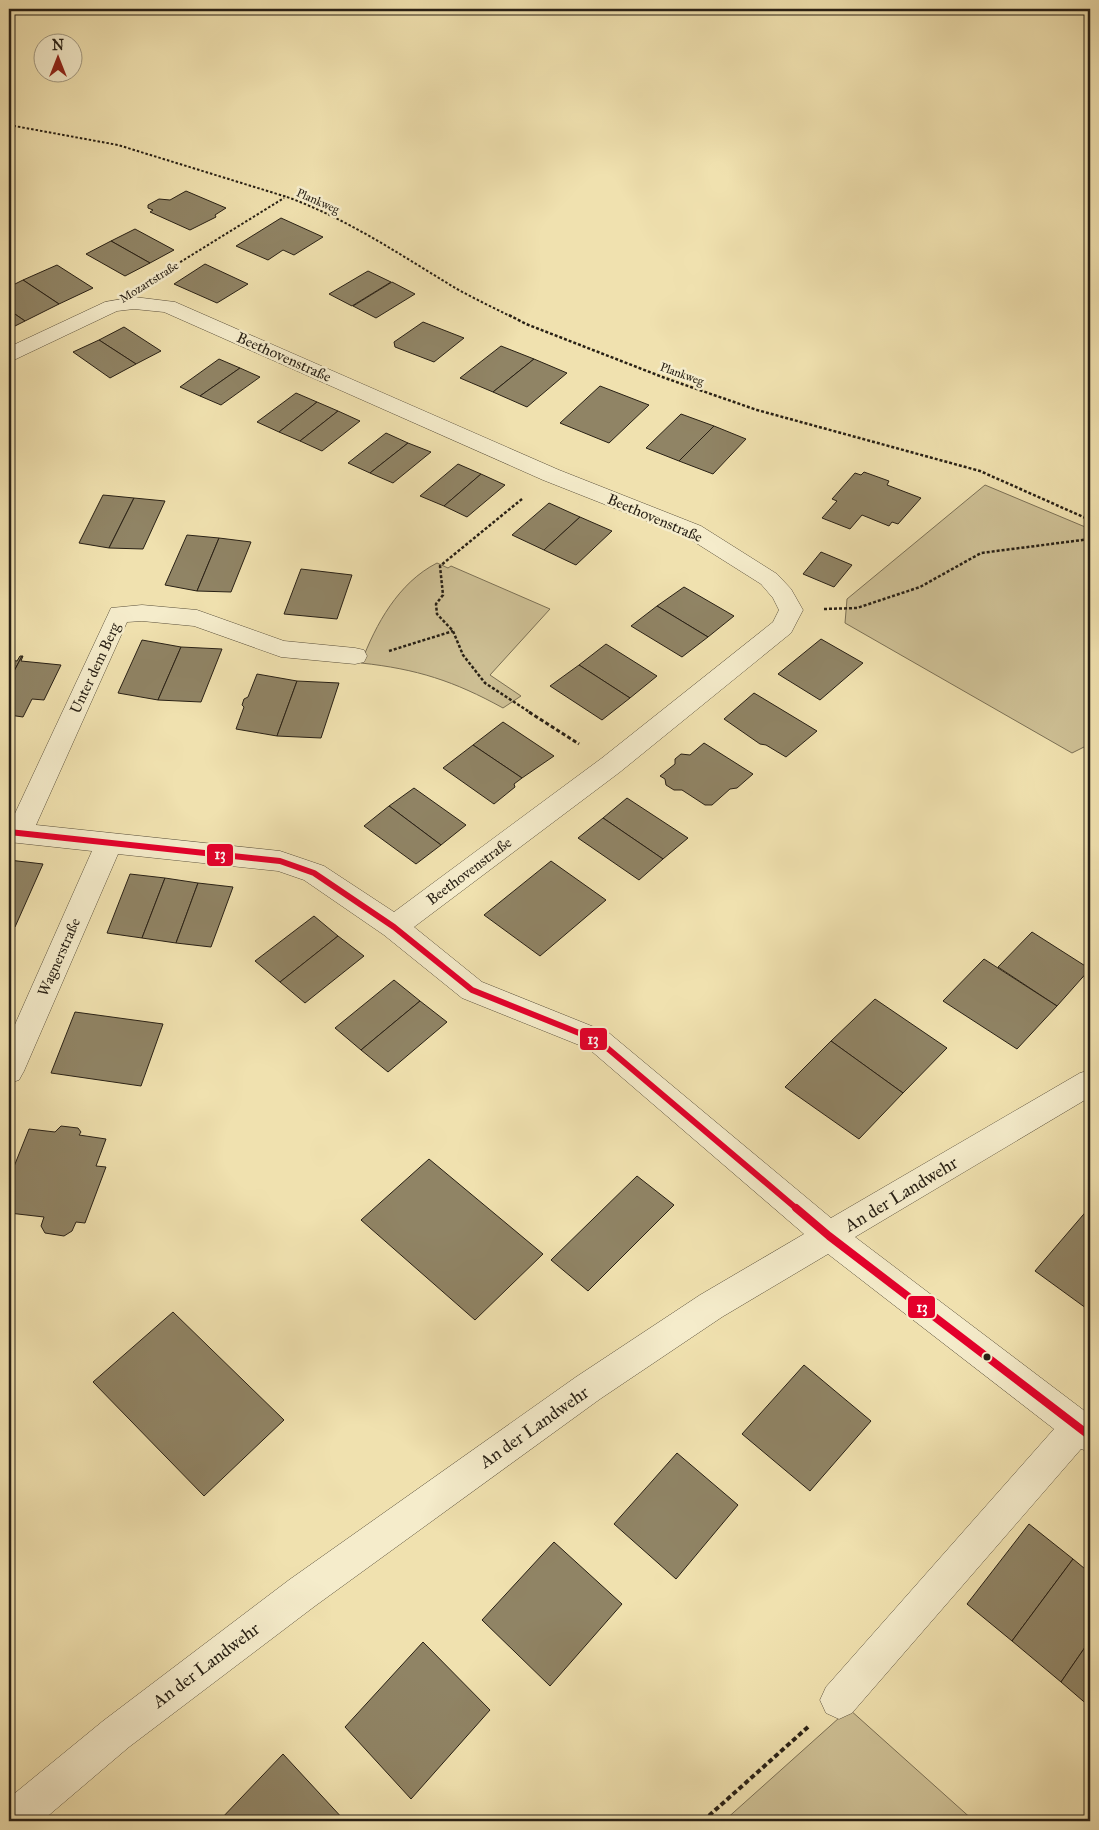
<svg xmlns="http://www.w3.org/2000/svg" width="1099" height="1830" viewBox="0 0 1099 1830" font-family="'IM FELL Great Primer',serif">
	<rect width="100%" height="100%" fill="#f0e1af"/>
	<filter id="stains"><feTurbulence type="fractalNoise" baseFrequency=".004" numOctaves="4"/><feColorMatrix values="0 0 0 0 .2 0 0 0 0 .09 0 0 0 0 .02 0 0 0 .5 -.17"/></filter>
	<radialGradient id="worn" r=".72"><stop offset=".6" stop-color="#630" stop-opacity="0"/><stop offset="1" stop-color="#630" stop-opacity=".3"/></radialGradient>
	<g fill="#cec095" stroke="#7b7055">
		<path d="M985,485L1090,529V744L1072,753L845,623L847,599Z"/>
		<path d="M437,563L448,568L451,566L550,609L490,675L521,696L503,708C454,681 417,669 361,663C376,624 398,583 437,563Z"/>
		<path d="M849,1709L974,1821H724Z"/>
	</g>
	<g fill="#908465" stroke="#282015">
		<path d="M186,191L226,208L215,215L216,217L190,230L150,212L153,210L148,208V205L159,199L170,200Z"/>
		<path d="M281,218L323,237L294,255L283,250L268,260L236,246Z"/>
		<path d="M135,229L174,250L150,263L111,241Z"/>
		<path d="M111,241L150,263L125,276L86,254Z"/>
		<path d="M205,264L248,284L217,303L174,284Z"/>
		<path d="M57,265L93,288L59,304L23,280Z"/>
		<path d="M368,271L391,282L352,306L329,294Z"/>
		<path d="M23,280L59,304L25,321L9,310V287Z"/>
		<path d="M392,282L415,294L376,318L353,306Z"/>
		<path d="M9,310L25,321L9,329Z"/>
		<path d="M423,322L464,338L434,362L395,347L394,342Z"/>
		<path d="M124,327L161,351L136,364L99,340Z"/>
		<path d="M99,340L136,364L110,378L73,352Z"/>
		<path d="M501,346L534,359L493,392L460,378Z"/>
		<path d="M219,359L240,368L200,396L180,387Z"/>
		<path d="M534,359L567,373L527,407L493,392Z"/>
		<path d="M240,368L260,377L221,405L200,396Z"/>
		<path d="M600,386L649,405L609,443L560,423Z"/>
		<path d="M296,393L317,402L279,432L257,422Z"/>
		<path d="M317,402L338,411L300,441L279,432Z"/>
		<path d="M338,411L360,421L322,451L300,441Z"/>
		<path d="M681,414L714,426L679,461L646,448Z"/>
		<path d="M714,426L746,439L713,474L679,461Z"/>
		<path d="M386,433L408,443L370,473L348,463Z"/>
		<path d="M408,443L431,452L393,483L370,473Z"/>
		<path d="M458,464L481,474L444,506L420,496Z"/>
		<path d="M864,472L889,481L887,485L921,498L898,524L892,522L889,526L862,515L850,529L822,518L837,501L832,499L855,473L861,475Z"/>
		<path d="M481,474L505,485L467,517L444,506Z"/>
		<path d="M103,495L134,498L109,548L79,543Z"/>
		<path d="M134,498L165,501L143,549L109,548Z"/>
		<path d="M549,503L580,517L544,550L512,535Z"/>
		<path d="M580,517L612,531L576,565L544,550Z"/>
		<path d="M187,535L219,538L197,591L165,585Z"/>
		<path d="M219,538L251,542L231,592L197,591Z"/>
		<path d="M821,552L852,565L834,587L803,574Z"/>
		<path d="M301,569L352,575L337,619L284,614Z"/>
		<path d="M684,587L734,616L708,637L657,606Z"/>
		<path d="M657,606L708,637L682,657L631,626Z"/>
		<path d="M821,639L863,663L820,700L778,674Z"/>
		<path d="M142,640L181,647L158,700L118,693Z"/>
		<path d="M606,644L657,676L630,698L579,665Z"/>
		<path d="M181,647L222,649L201,702L158,700Z"/>
		<path d="M20,656H22L9,681V660L17,661Z"/>
		<path d="M22,656H23L21,661L61,665L44,700L32,699L23,717L9,715V681Z"/>
		<path d="M579,665L630,698L602,720L550,686Z"/>
		<path d="M257,674L297,681L277,736L236,729L244,707L242,705L244,699L248,697Z"/>
		<path d="M297,681L339,683L321,738L277,736Z"/>
		<path d="M754,693L817,731L786,757L766,745L760,744L724,719Z"/>
		<path d="M503,722L554,756L522,778L473,745Z"/>
		<path d="M704,743L753,774L737,788L730,789L712,805H705L682,790H674L666,785L665,779L660,776L675,764V759L681,754L690,755Z"/>
		<path d="M473,745L522,778L514,784L515,787L494,804L443,768Z"/>
		<path d="M414,788L466,825L441,845L389,806Z"/>
		<path d="M627,798L688,838L663,859L603,818Z"/>
		<path d="M389,806L441,845L416,864L364,826Z"/>
		<path d="M603,818L663,859L639,880L578,838Z"/>
		<path d="M9,860L43,864L15,927L9,926Z"/>
		<path d="M551,861L606,900L540,956L484,915Z"/>
		<path d="M130,874L165,878L142,938L107,933Z"/>
		<path d="M165,878L198,883L176,943L142,938Z"/>
		<path d="M198,883L233,887L211,947L176,943Z"/>
		<path d="M314,916L338,936L280,982L255,961Z"/>
		<path d="M1032,932L1090,969L1057,1006L998,967Z"/>
		<path d="M338,936L364,956L305,1003L280,982Z"/>
		<path d="M984,959L1057,1006L1017,1049L943,1001Z"/>
		<path d="M394,980L420,1001L361,1050L335,1028Z"/>
		<path d="M875,999L947,1048L903,1093L831,1041Z"/>
		<path d="M420,1001L447,1022L388,1072L361,1050Z"/>
		<path d="M75,1012L163,1024L141,1086L51,1073Z"/>
		<path d="M831,1041L903,1093L859,1139L785,1087Z"/>
		<path d="M61,1126L78,1128L81,1132L79,1135L106,1139L96,1166L106,1167L85,1223L76,1222L72,1231L64,1236L45,1233L41,1226L44,1217L9,1213V1179L29,1129L55,1132Z"/>
		<path d="M429,1159L543,1254L475,1320L361,1220Z"/>
		<path d="M637,1176L674,1205L588,1291L551,1260Z"/>
		<path d="M1089,1208L1090,1209V1311L1035,1271Z"/>
		<path d="M173,1312L284,1420L204,1496L93,1382Z"/>
		<path d="M804,1365L871,1421L810,1491L742,1434Z"/>
		<path d="M677,1453L738,1505L676,1579L614,1524Z"/>
		<path d="M1029,1524L1073,1559L1012,1641L967,1604Z"/>
		<path d="M554,1542L622,1604L550,1686L482,1620Z"/>
		<path d="M1073,1559L1090,1573V1640L1061,1682L1012,1641Z"/>
		<path d="M1090,1640V1707L1061,1682Z"/>
		<path d="M423,1642L490,1710L411,1799L345,1727Z"/>
		<path d="M283,1754L345,1821H219Z"/>
	</g>
	<g fill="none" stroke-linecap="round" stroke-linejoin="round">
		<g stroke="#5a503c" stroke-width="1">
			<path id="street" d="M134,297L175,302L559,470L701,526L777,574L791,589L803,610L791,633L620,772L414,927L482,982L609,1033L831,1218L1080,1073L1090,1070V1097L855,1237L1090,1415V1452L1081,1449L852,1713L839,1719L826,1713L820,1700L826,1687L1054,1429L828,1254L722,1317L600,1399L315,1606L129,1747L42,1821H9V1798L103,1721L289,1580L576,1377L700,1295L804,1234L589,1049L462,998L384,935L304,880L278,871L118,854L24,1071L19,1080L9,1083V1038L92,851L9,842V822H11L111,608L142,605L197,610L284,641L355,648L364,650L367,656L364,662L355,664L281,657L194,626L142,621L127,622L36,825L280,851L324,866L394,912L602,758L773,622L779,610L773,598L761,584L685,536L543,480L164,312L134,309L117,311L16,359L9,361V347L105,302Z"/>
		</g>
		<g stroke="#282015" stroke-width="2" stroke-dasharray="2.5 2" stroke-linecap="butt">
			<path d="M9,125L118,145L287,197"/>
			<path d="M287,197C348,219 402,256 457,289C475,299 494,308 512,317"/>
			<path d="M161,274L284,198"/>
		</g>
		<g stroke="#282015" stroke-width="2.5" stroke-dasharray="3 2" stroke-linecap="butt">
			<path d="M509,315L526,324L665,378L757,410L980,471L1090,520"/>
			<path d="M522,499L440,566L443,595L436,604L437,614L453,631L463,655L485,683L531,713"/>
			<path d="M824,609L857,608L920,587L981,553L1090,539"/>
			<path d="M389,651L453,631"/>
		</g>
		<path stroke="#282015" stroke-width="3" stroke-dasharray="4 2.5" stroke-linecap="butt" d="M529,712L579,744"/>
		<path stroke="#282015" stroke-width="4" stroke-dasharray="5 3" stroke-linecap="butt" d="M703,1821L808,1727"/>
		<use href="#street" fill="#f5eccb" fill-rule="evenodd"/>
		<g stroke="#f5eccb" stroke-width="10">
			<path id="bus-1-far1" d="M9,832L280,861L314,873L394,927L472,990L599,1041L797,1209"/>
		</g>
		<g stroke="#f5eccb" stroke-width="12">
			<path id="bus-1" d="M796,1208L829,1236L1090,1436"/>
		</g>
		<use href="#bus-1-far1" stroke="#e4002b" stroke-width="6"/>
		<use href="#bus-1" stroke="#e4002b" stroke-width="8"/>
	</g>
	<circle fill="#282015" stroke="#f5eccb" stroke-width="2" cx="987" cy="1357" r="4.5"/>
	<g text-anchor="middle" dominant-baseline="central" stroke-width="5" stroke-linejoin="round" paint-order="stroke">
		<g font-size="12" fill="#282015" stroke="#f5eccb">
			<text transform="translate(318 201) rotate(24)">Plankweg</text>
			<text transform="translate(149 282) rotate(-32)">Mozartstraße</text>
			<text transform="translate(682 374) rotate(20)">Plankweg</text>
		</g>
		<g font-size="15" fill="#282015" stroke="#f5eccb">
			<text transform="translate(284 357) rotate(24)">Beethovenstraße</text>
			<text transform="translate(655 518) rotate(23)">Beethovenstraße</text>
			<text transform="translate(95 668) rotate(-65)">Unter dem Berg</text>
			<text transform="translate(469 871) rotate(-37)">Beethovenstraße</text>
			<text transform="translate(59 957) rotate(-66)">Wagnerstraße</text>
		</g>
		<g font-size="18" fill="#282015" stroke="#f5eccb">
			<text transform="translate(901 1194) rotate(-31)">An der Landwehr</text>
			<text transform="translate(534 1427) rotate(-35)">An der Landwehr</text>
			<text transform="translate(206 1665) rotate(-37)">An der Landwehr</text>
		</g>
	</g>
	<g stroke="#f5eccb" stroke-width="2">
		<rect x="206" y="843" width="28" height="24" rx="5" fill="#e4002b"/>
		<rect x="579" y="1027" width="29" height="24" rx="5" fill="#e4002b"/>
		<rect x="907" y="1295" width="29" height="24" rx="5" fill="#e4002b"/>
	</g>
	<g font-size="14" text-anchor="middle" font-weight="bold" fill="#fff">
		<text x="220" y="859">13</text>
		<text x="593" y="1044">13</text>
		<text x="922" y="1312">13</text>
	</g>
	<rect width="1099" height="1830" fill="none" stroke="#f0e1af" stroke-width="30"/>
	<rect x="10" y="10" width="1079" height="1810" fill="none" stroke="#282015" stroke-width="2.5"/>
	<rect x="15" y="15" width="1069" height="1800" fill="none" stroke="#282015"/>
	<g transform="translate(58 58)"><circle r="24" fill="#f5eccb" stroke="#a39a82"/>
	<path d="M0-4L9 19L0 12L-9 19Z" fill="#8f2418"/>
	<text y="-8" font-size="14" font-weight="bold" text-anchor="middle" fill="#282015">N</text>
	</g>
	<rect width="100%" height="100%" filter="url(#stains)"/>
	<rect width="100%" height="100%" fill="url(#worn)"/>
</svg>
